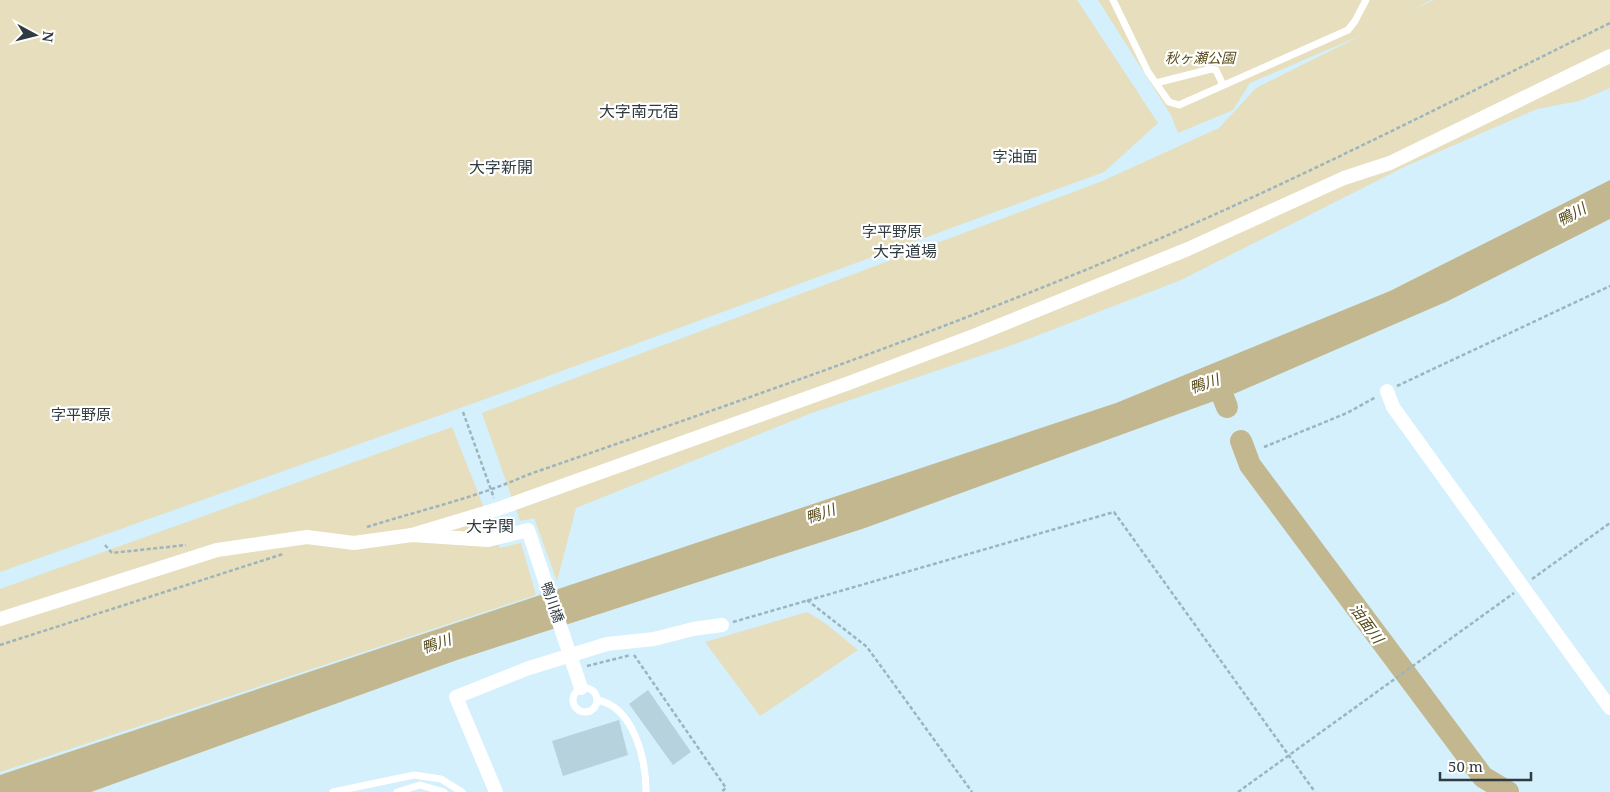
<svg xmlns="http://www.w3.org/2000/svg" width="1610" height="792" viewBox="0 0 1610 792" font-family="'Noto Serif','Noto Sans JP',serif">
	<rect width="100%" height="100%" fill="#d3f0fc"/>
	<g fill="#e6debc">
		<path d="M0,0H1077L1158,123L1104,172L477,402L0,572Z"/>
		<path d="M1098,0H1431L1411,11L1434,0H1610V88L1579,101L1537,109L1406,166L1181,280L1018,343L809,414L576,508L557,581L534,518L520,521L482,413L1100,182L1219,128L1256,88L1364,34L1250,83L1233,110L1178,133L1171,115Z"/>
		<path d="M452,427L500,548L521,543L536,595L0,772V589Z"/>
		<path d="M807,612L825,623L858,650L760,716L705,642Z"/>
	</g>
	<path fill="#c2b78e" d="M1610,180V219L1448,301L1236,393L865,528L457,660L91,792H0V775L1116,403L1390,291Z"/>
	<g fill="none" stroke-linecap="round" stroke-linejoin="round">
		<g stroke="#c2b78e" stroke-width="22">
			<path d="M1216,379L1227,407"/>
			<path d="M1241,441L1250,465L1483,777L1508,792"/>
		</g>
	</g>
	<g fill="#b6d2dd">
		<path d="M648,690L691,752L673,765L629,704Z"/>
		<path d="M619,720L628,755L563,776L552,741Z"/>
	</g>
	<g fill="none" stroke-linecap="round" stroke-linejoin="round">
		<g stroke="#9db4be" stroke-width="2.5" stroke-dasharray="4 2.5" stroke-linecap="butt">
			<path d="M1397,386L1610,286"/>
			<path d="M463,412L494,498"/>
			<path d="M1264,447L1347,413L1376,397"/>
			<path d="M367,527C420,510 476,498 527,475C737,402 947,330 1152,242C1308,175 1458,98 1610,23"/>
			<path d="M105,545L112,553L186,545"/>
			<path d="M1532,579L1610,523"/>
			<path d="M807,600L867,647L972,792"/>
			<path d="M733,622L1114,512L1315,792"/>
			<path d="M0,645L283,554"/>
			<path d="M634,655L726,788L721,792"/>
			<path d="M587,666L631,655"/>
			<path d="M1238,792L1514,593"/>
		</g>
		<g stroke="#fff" stroke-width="7">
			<path d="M1113,0L1148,72L1169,102L1179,105L1348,30L1355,21L1366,0"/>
			<path d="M1156,83L1211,69L1216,70L1223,85"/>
			<circle cx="585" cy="700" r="12"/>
			<path d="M598,700C634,708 646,759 646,792"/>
			<path d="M333,792L414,775L441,779L462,792"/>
			<path d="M397,792L420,785L444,792"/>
		</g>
		<g stroke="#fff" stroke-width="14">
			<path d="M1387,391L1393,407L1610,708"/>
			<path d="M412,535L498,509L849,383L976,335L1188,249L1344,178L1390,163L1610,56"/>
			<path d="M0,619L217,550L307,537L354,543L412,535L488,540L528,530L581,688"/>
			<path d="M496,792L456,697L529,668L607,644L654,639L693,629L722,625"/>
		</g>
	</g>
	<g text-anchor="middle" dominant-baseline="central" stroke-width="4.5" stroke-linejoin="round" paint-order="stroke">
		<g font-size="14" font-style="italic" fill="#564917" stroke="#fff">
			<text x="1200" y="57">秋ヶ瀬公園</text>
		</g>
		<g font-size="14" fill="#303b40" stroke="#fff">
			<text transform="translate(553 602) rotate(71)">鴨川橋</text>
		</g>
		<g font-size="15" fill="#303b40" stroke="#fff">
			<text x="1015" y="156">字油面</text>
			<text x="892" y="231">字平野原</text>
			<text x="81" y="414">字平野原</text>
		</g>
		<g font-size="15" font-style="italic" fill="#574b19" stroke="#fff">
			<text transform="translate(1571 214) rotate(-29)">鴨川</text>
			<text transform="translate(1204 383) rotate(-19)">鴨川</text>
			<text transform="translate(820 513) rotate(-19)">鴨川</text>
			<text transform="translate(1367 623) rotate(54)">油面川</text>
			<text transform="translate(436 643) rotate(-19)">鴨川</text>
		</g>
		<g font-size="16" fill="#303b40" stroke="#fff">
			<text x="639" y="111">大字南元宿</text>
			<text x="501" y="167">大字新開</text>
			<text x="905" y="251">大字道場</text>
			<text x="490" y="526">大字関</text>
		</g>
	</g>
	<g transform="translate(35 35) rotate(97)" stroke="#ffffff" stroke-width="4" paint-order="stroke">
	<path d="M0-4L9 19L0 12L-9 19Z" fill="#303b40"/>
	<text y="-8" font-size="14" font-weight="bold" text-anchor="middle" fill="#303b40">N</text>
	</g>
	<path d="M1440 772v8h91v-8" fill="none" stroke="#303b40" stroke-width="2.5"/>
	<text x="1448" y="772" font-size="15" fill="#303b40" stroke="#ffffff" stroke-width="4" paint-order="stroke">50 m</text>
</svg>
